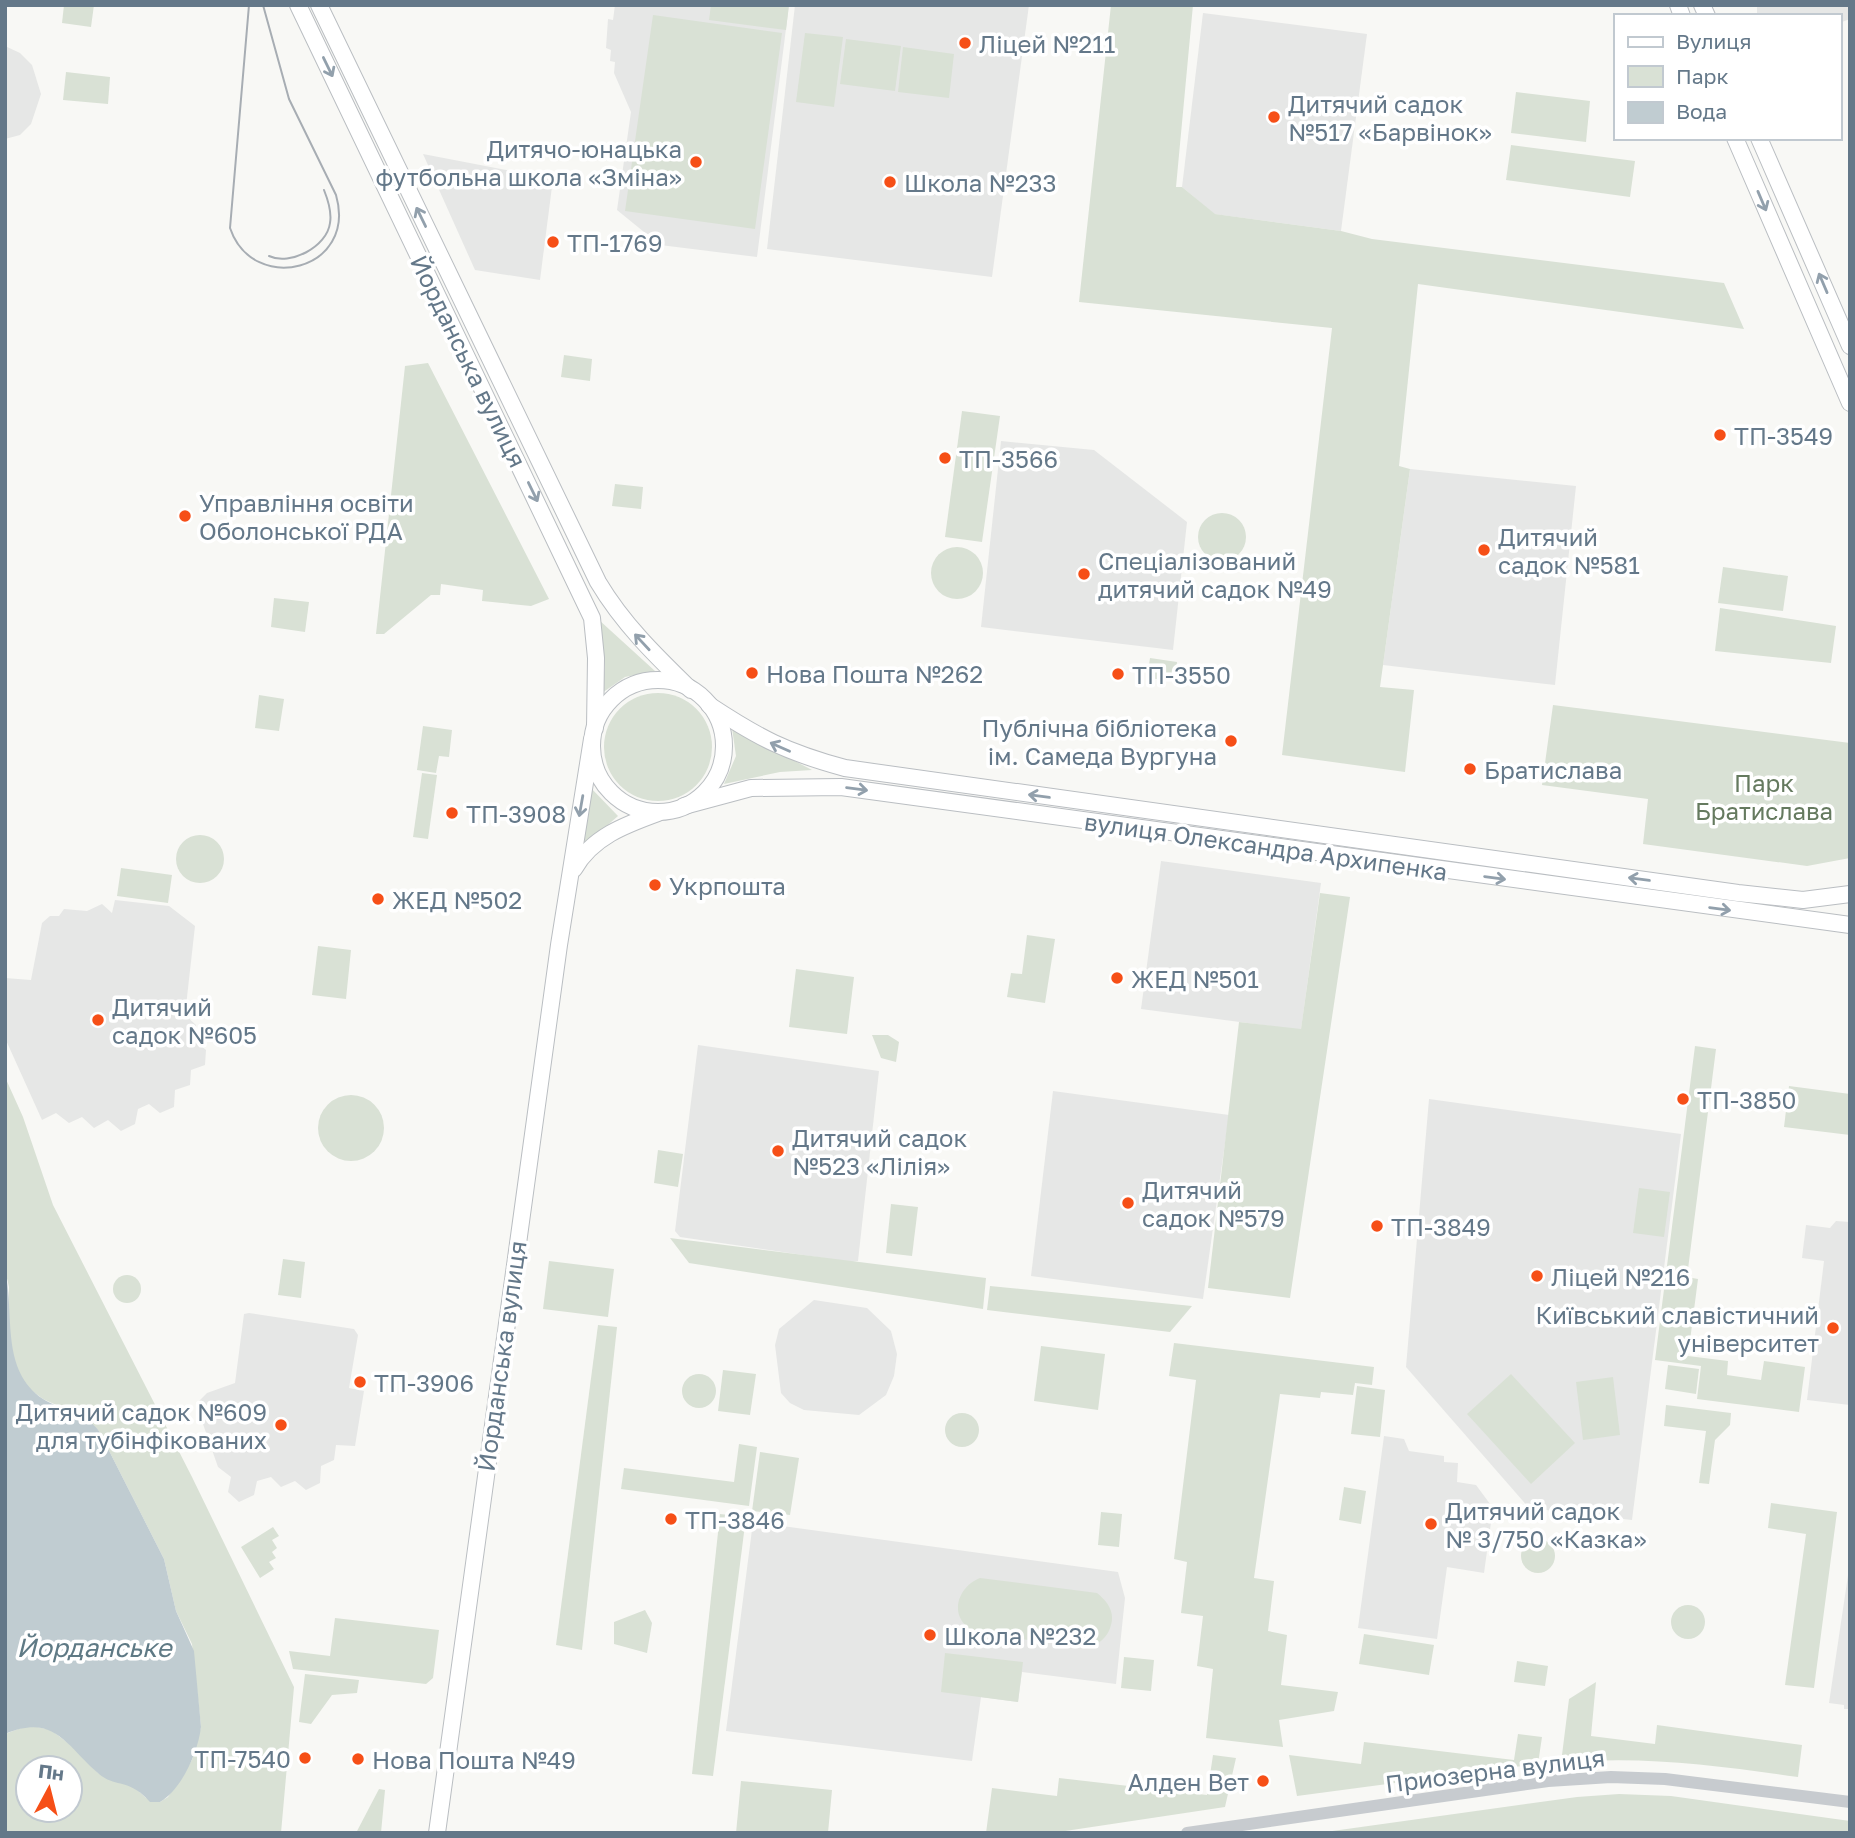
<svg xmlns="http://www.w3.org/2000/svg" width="1855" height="1838" viewBox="0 0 1855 1838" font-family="'Golos Text',sans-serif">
	<rect width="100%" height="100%" fill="#f8f8f5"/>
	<g fill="#e6e7e6">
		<path d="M615,5H789L757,257L660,245L617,210L631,112L614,73L615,62L610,61L611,50L606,48L608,19L613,20Z"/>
		<path d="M795,5H1029L992,277L767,249Z"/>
		<path d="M1757,5H1850V19L1839,23V16H1757Z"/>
		<path d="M1203,13L1367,34L1341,231L1214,214L1182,187Z"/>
		<path d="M5,46L20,53L32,65L41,94L31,124L20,135L5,139Z"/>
		<path d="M423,154L553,179L540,280L475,270Z"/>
		<path d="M1001,441L1094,450L1187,522L1173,650L981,627Z"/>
		<path d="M1410,469L1576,486L1555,685L1383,665Z"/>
		<path d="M1161,861L1321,883L1301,1030L1141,1009Z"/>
		<path d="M115,900L169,906L195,926L185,1015L196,1025L195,1041L206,1050L205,1065L191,1070L190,1085L175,1090L174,1107L160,1113L149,1104L138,1109L135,1124L121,1131L108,1120L94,1128L82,1117L69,1123L56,1113L42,1120L5,1038V978L31,980L42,923L50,916H59L64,909L87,911L102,904L112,913Z"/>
		<path d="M698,1045L879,1071L858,1261L851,1262L680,1237L675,1231Z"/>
		<path d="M1053,1091L1229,1115L1203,1299L1031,1276Z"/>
		<path d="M1429,1099L1681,1134L1632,1520L1529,1508L1406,1367Z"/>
		<path d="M1836,1221L1850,1222V1405L1807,1400L1824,1261L1802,1258L1806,1225L1830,1228Z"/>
		<path d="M814,1300L867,1308L891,1331L897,1354L894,1376L886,1395L859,1415L804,1410L790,1403L781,1393L775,1345L779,1329Z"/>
		<path d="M249,1313L354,1329L358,1335L349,1388L364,1391L355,1446L336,1445L334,1460L321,1466L320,1483L306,1490L295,1481L281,1487L271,1477L257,1481L254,1495L239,1502L228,1492L231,1477L218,1467L196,1404L207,1393L235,1383L244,1314Z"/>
		<path d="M1384,1436L1404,1439L1409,1451L1444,1456V1462L1458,1463L1457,1482L1476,1485L1493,1508L1484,1573L1447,1567L1437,1639L1358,1628Z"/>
		<path d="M753,1522L1118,1572L1125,1598L1116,1684L1022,1672L1018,1702L981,1697L972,1761L726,1731Z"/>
		<path d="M1850,1562V1709H1844V1705L1829,1703Z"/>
	</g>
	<g fill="#d9e1d5" fill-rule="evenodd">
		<path d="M64,5H94L91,27L62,23Z"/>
		<path d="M711,5H789L786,30L709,20Z"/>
		<path d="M1111,5H1193L1176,187H1182L1215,214L1341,231L1372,239L1724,283L1744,329L1418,284L1399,466L1410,469L1380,687L1414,690L1405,772L1282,755L1332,328L1079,302Z"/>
		<path d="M653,15L782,33L755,229L625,211Z"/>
		<path d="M805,33L843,37L834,107L796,102Z"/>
		<path d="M846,39L901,46L895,91L840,84Z"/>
		<path d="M903,47L954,54L949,98L898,92Z"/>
		<path d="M66,72L110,77L108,104L63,100Z"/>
		<path d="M1516,92L1590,101L1586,142L1511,133Z"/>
		<path d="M1511,145L1635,161L1630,197L1506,180Z"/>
		<path d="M564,355L592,359L590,381L561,377Z"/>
		<path d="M428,363L549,599L531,606L482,601L483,590L441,584L440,595H431L384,634H376L405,366Z"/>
		<path d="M962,411L1000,416L982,542L945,537Z"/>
		<path d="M615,484L643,487L641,509L612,506Z"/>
		<circle cx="1222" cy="537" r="24"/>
		<circle cx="957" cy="573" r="26"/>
		<path d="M1723,567L1788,576L1783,611L1718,603Z"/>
		<path d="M274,598L309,602L305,632L271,627Z"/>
		<path d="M1720,608L1836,626L1831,663L1715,651Z"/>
		<path d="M599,620L655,671L625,677L602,693L605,666Z"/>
		<path d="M1150,658L1177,662L1175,681L1147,678Z"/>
		<circle cx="658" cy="747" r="54"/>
		<path d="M259,695L284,699L279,731L255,728Z"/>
		<path d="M1553,705L1850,743V858L1807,866L1643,844L1648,799L1542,785Z"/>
		<path d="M423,726L452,730L449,757L439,756L436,773L417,770Z"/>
		<path d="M732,728L812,770L780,772L724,784L736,756Z"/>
		<path d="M422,773L437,775L428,839L413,837Z"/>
		<path d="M589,786L618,816L578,851Z"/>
		<circle cx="200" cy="859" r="24"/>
		<path d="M121,868L172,875L168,903L117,896Z"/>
		<path d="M1320,893L1350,897L1290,1298L1208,1288L1239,1022L1301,1029Z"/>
		<path d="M1027,935L1055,939L1045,1003L1007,997L1011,973L1022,974Z"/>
		<path d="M318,946L351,950L346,999L312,995Z"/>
		<path d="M796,969L854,977L847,1034L789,1027Z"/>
		<path d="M872,1035H888L899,1042L896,1062L881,1058Z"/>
		<path d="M1695,1046L1716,1049L1687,1277L1698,1279L1688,1356L1728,1361L1727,1375L1761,1380L1764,1361L1805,1367L1799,1412L1697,1399L1701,1366L1655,1360Z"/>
		<path d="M5,1077L23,1117L53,1205L192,1477L294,1687L281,1833H5V1734L29,1725L51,1730L77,1750L98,1773L132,1785L146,1798L160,1802L168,1797L192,1760L201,1727L192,1644L176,1611L164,1559L99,1431L85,1418L43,1399L27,1387L13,1366L7,1336L9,1287L5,1270ZM28,1768H70V1810H28Z"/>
		<path d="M1789,1086L1850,1094V1135L1784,1127Z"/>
		<circle cx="351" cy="1128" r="33"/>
		<path d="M658,1150L683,1154L678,1187L654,1183Z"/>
		<path d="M1639,1188L1670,1192L1664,1237L1633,1233Z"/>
		<path d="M891,1204L918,1207L912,1256L886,1253Z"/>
		<path d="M670,1238L986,1278L983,1309L689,1263Z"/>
		<path d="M283,1259L305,1262L301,1298L278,1295Z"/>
		<path d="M549,1261L614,1269L608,1317L543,1309Z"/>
		<circle cx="127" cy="1289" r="14"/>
		<path d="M990,1286L1192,1306L1170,1332L987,1310Z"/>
		<path d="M598,1325L617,1327L582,1650L556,1645Z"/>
		<path d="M1174,1343L1374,1367L1372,1385L1355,1383L1353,1395L1321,1392L1320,1398L1280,1394L1254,1578L1274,1581L1268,1631L1287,1635L1281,1685L1338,1692L1334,1711L1279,1720L1283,1747L1206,1738L1213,1669L1197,1666L1203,1616L1181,1613L1187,1562L1174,1559L1196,1380L1169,1376Z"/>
		<path d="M1041,1346L1105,1354L1098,1410L1034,1401Z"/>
		<path d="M1668,1365L1699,1369L1696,1394L1665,1389Z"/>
		<path d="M723,1370L756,1374L750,1415L718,1411Z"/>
		<circle cx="699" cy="1391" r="17"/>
		<path d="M1511,1374L1575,1443L1531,1484L1467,1414Z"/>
		<path d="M1613,1377L1620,1435L1583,1440L1576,1382Z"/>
		<path d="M1357,1386L1385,1390L1380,1437L1351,1434Z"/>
		<path d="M1666,1405L1731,1413L1730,1425L1715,1440L1709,1484L1699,1483L1706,1431L1664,1426Z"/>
		<circle cx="962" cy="1430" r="17"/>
		<path d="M739,1444L757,1447L749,1506L621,1489L624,1468L734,1482Z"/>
		<path d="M760,1452L799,1458L790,1515L752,1511Z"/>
		<path d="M1344,1487L1366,1491L1361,1524L1339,1520Z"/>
		<path d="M1771,1503L1837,1512L1814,1688L1785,1685L1806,1534L1768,1528Z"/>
		<path d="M1101,1512L1122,1514L1119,1547L1098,1545Z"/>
		<path d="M720,1514L746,1517L713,1776L692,1774Z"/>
		<path d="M273,1527L279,1536L272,1540L277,1548L272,1552L276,1558L269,1562L274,1569L260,1578L241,1547Z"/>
		<circle cx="1538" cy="1556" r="17"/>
		<path d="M980,1578L1097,1593C1107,1601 1115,1611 1111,1625C1109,1634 1102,1642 1094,1645C1083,1648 980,1635 970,1629C948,1614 959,1586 980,1578Z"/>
		<circle cx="1688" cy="1622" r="17"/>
		<path d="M645,1610L652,1623L647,1653L614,1644V1622Z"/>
		<path d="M335,1618L439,1630L433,1678L426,1684L293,1669L289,1651L330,1656Z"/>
		<path d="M1364,1634L1434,1645L1429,1675L1359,1664Z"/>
		<path d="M945,1653L1023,1662L1018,1702L941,1692Z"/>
		<path d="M1124,1657L1154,1660L1151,1691L1121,1688Z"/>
		<path d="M1517,1661L1548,1666L1545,1686L1514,1682Z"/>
		<path d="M305,1674L359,1680L357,1693L332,1695L311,1724L299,1722Z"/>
		<path d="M1596,1682L1591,1736L1655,1744L1657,1725L1802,1745L1798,1777C1719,1766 1641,1755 1561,1763L1569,1699Z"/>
		<path d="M1518,1734L1542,1737L1538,1764L1297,1796L1289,1755L1361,1764L1364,1742L1514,1760Z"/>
		<path d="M1213,1755L1236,1758L1225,1807L1052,1833H986L992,1788L1057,1796L1059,1778L1207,1795Z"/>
		<path d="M741,1781L832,1790L828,1833H736Z"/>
		<path d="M379,1789L385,1790L381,1833H356Z"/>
		<path d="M1619,1794L1671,1796L1850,1821V1833H1318L1577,1797Z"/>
	</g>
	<path fill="#c0ccd1" d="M5,1270C15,1316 0,1370 43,1399C61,1410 86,1413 99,1431L164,1559L176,1611L194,1651L201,1727C198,1752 182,1789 160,1802H150C129,1778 116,1788 99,1774C66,1746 55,1713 5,1734Z"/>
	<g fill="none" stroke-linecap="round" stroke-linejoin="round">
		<g stroke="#babec2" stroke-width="18">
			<g id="major">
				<path d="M298,5L592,618L596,658L595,728"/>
				<path d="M319,5L598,582C623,624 656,656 691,690"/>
				<path d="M1678,5L1682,16"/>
				<path d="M1702,5L1707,16"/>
				<path d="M1735,138L1850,403"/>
				<path d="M1759,138L1850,346"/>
				<circle cx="658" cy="746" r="66"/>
				<path d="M709,705C759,738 786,752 845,768L1738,893L1803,900L1850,894"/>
				<path d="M684,806L751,788L841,787L1850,925"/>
				<path d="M574,869C592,837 625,825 658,813"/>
				<path d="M437,1833L559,945L592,739"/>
			</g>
		</g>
		<path stroke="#c7cbcf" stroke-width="12" d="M1187,1833L1548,1781L1611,1777L1665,1779L1850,1802"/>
		<use href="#major" stroke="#fff" stroke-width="16"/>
		<g stroke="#a7adb3" stroke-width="2">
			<path d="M249,5L230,228C253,296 358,271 336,195L289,99L263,5"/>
			<path d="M269,256C290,266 327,247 330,223C332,212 328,200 324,190"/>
		</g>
	</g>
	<defs><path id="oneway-shaft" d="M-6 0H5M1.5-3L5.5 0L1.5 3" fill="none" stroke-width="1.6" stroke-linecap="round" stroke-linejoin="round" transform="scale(1.75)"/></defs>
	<g stroke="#92a0ac">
		<use href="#oneway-shaft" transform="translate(328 67) rotate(64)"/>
		<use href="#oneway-shaft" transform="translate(1762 201) rotate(67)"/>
		<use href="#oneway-shaft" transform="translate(421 217) rotate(-116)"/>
		<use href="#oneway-shaft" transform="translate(1823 283) rotate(-113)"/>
		<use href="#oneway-shaft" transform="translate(533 492) rotate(64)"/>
		<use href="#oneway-shaft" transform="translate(642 642) rotate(-133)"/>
		<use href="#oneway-shaft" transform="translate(780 747) rotate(-156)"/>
		<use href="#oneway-shaft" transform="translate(857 789) rotate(7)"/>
		<use href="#oneway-shaft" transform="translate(1039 796) rotate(-172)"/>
		<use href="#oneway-shaft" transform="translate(581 806) rotate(100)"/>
		<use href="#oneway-shaft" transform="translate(1495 878) rotate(8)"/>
		<use href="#oneway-shaft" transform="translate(1639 879) rotate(-172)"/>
		<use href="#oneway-shaft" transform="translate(1720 909) rotate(8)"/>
	</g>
	<g fill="#f64f17" stroke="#fff" stroke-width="2.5">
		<circle cx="965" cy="43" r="7"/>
		<circle cx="1274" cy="117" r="7"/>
		<circle cx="696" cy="162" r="7"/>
		<circle cx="890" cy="182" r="7"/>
		<circle cx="553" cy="242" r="7"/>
		<circle cx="1720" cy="435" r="7"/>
		<circle cx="945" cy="458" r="7"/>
		<circle cx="185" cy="516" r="7"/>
		<circle cx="1484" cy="550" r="7"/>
		<circle cx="1084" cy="574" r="7"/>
		<circle cx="752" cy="673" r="7"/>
		<circle cx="1118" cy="674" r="7"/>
		<circle cx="1231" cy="741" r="7"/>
		<circle cx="1470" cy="769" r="7"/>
		<circle cx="452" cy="813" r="7"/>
		<circle cx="655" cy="885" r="7"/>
		<circle cx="378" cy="899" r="7"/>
		<circle cx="1117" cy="978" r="7"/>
		<circle cx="98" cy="1020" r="7"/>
		<circle cx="1683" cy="1099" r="7"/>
		<circle cx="778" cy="1151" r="7"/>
		<circle cx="1128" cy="1203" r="7"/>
		<circle cx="1377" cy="1226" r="7"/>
		<circle cx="1537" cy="1276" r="7"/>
		<circle cx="1833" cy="1328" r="7"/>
		<circle cx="360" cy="1382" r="7"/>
		<circle cx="281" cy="1425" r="7"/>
		<circle cx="671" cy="1519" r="7"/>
		<circle cx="1431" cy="1524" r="7"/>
		<circle cx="930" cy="1635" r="7"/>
		<circle cx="305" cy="1758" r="7"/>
		<circle cx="358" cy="1759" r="7"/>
		<circle cx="1263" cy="1781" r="7"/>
	</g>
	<g text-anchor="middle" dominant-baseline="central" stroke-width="7" stroke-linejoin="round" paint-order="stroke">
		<g font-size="24" fill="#647889" stroke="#fff" text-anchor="start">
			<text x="979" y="43">Ліцей №211</text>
			<text x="1288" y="103">Дитячий садок<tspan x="1288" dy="28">№517 «Барвінок»</tspan></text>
			<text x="682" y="148" text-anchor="end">Дитячо-юнацька<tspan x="682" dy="28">футбольна школа «Зміна»</tspan></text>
			<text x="904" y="182">Школа №233</text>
			<text x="567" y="242">ТП-1769</text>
			<text x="1734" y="435">ТП-3549</text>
			<text x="959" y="458">ТП-3566</text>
			<text x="199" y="502">Управління освіти<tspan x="199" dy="28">Оболонської РДА</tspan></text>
			<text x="1498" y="536">Дитячий<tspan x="1498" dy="28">садок №581</tspan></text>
			<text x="1098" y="560">Спеціалізований<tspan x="1098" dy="28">дитячий садок №49</tspan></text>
			<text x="766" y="673">Нова Пошта №262</text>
			<text x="1132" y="674">ТП-3550</text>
			<text x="1217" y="727" text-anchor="end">Публічна бібліотека<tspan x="1217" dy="28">ім. Самеда Вургуна</tspan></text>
			<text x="1484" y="769">Братислава</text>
			<text x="466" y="813">ТП-3908</text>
			<text x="669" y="885">Укрпошта</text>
			<text x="392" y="899">ЖЕД №502</text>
			<text x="1131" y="978">ЖЕД №501</text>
			<text x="112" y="1006">Дитячий<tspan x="112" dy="28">садок №605</tspan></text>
			<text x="1697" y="1099">ТП-3850</text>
			<text x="792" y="1137">Дитячий садок<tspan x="792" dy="28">№523 «Лілія»</tspan></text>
			<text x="1142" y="1189">Дитячий<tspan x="1142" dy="28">садок №579</tspan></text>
			<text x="1391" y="1226">ТП-3849</text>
			<text x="1551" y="1276">Ліцей №216</text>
			<text x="1819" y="1314" text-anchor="end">Київський славістичний<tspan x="1819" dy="28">університет</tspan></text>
			<text x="374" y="1382">ТП-3906</text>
			<text x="267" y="1411" text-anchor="end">Дитячий садок №609<tspan x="267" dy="28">для тубінфікованих</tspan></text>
			<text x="1445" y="1510">Дитячий садок<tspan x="1445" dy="28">№ 3/750 «Казка»</tspan></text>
			<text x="685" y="1519">ТП-3846</text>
			<text x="944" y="1635">Школа №232</text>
			<text x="291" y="1758" text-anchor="end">ТП-7540</text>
			<text x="372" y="1759">Нова Пошта №49</text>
			<text x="1249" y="1781" text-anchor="end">Алден Вет</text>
		</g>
		<g font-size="24" fill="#647889" stroke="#fff">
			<text transform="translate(469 361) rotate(64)">Йорданська вулиця</text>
			<text transform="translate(1266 846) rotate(8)">вулиця Олександра Архипенка</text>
			<text transform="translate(501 1356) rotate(-82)">Йорданська вулиця</text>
			<text transform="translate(1495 1770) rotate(-7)">Приозерна вулиця</text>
		</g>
		<g font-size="24" fill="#657a5f" stroke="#fff">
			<text x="1764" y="782">Парк<tspan x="1764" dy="28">Братислава</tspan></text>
		</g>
		<g font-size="26" font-style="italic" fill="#5f7a85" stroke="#fff">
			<text x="94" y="1647">Йорданське</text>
		</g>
	</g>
	<rect width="1855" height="1838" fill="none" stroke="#647889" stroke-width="14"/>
	<rect x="1614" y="14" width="228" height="126" fill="#ffffff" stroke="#c1c9d0" stroke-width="2"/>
	<rect x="1628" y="37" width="35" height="10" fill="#ffffff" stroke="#c1c9d0" stroke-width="2"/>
	<text x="1676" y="49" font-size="21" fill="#647889">Вулиця</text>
	<rect x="1628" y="66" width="35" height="21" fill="#d9e1d5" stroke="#c1c9d0" stroke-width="2"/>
	<text x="1676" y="84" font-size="21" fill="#647889">Парк</text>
	<rect x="1628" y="102" width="35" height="21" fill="#c0ccd1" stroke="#c1c9d0" stroke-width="2"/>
	<text x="1676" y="119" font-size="21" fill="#647889">Вода</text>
	<g transform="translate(49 1789) rotate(7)"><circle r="33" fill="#ffffff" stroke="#c1c9d0" stroke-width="2"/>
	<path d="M0-5L12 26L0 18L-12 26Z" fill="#f64f17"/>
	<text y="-10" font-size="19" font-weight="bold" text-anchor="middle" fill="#647889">Пн</text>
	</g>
</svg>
